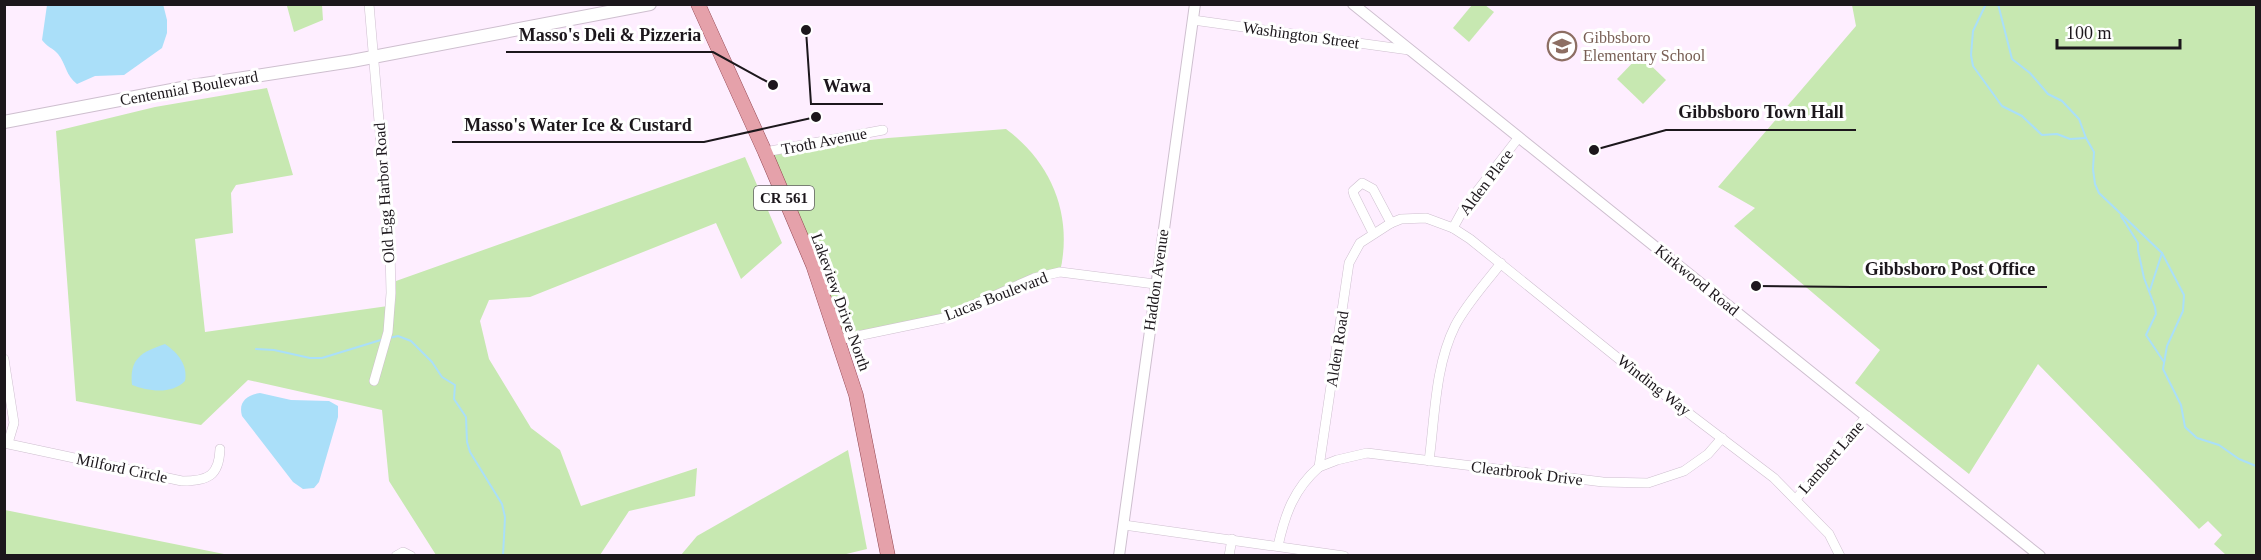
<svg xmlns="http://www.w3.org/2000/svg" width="2261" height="560" viewBox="0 0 2261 560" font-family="Georgia,serif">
	<rect width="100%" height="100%" fill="#feeeff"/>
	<g fill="#c7e8b1">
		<path d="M279,5H322L323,20L294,32L287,6Z"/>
		<path d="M1472,5H1485L1494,12L1469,42L1453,28Z"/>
		<path d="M1852,5H2256V555H2226L2214,544L2222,535L2208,521L2199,529L2038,364L1969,474L1855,383L1880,350L1734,226L1755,208L1718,187L1856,26Z"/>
		<path d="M1640,55L1666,80L1643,104L1617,79Z"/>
		<path d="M267,88L293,175L236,185L231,193L233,233L195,239L205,332L395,305L396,281L745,157L782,243L741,279L716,223L530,297L489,300L480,321L489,359L531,428L560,450L581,506L697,468L695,496L629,511L600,555H436L389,481L382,410L248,380L201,425L76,401L56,131L155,107Z"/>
		<path d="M1006,129C1052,163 1073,216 1060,272L970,308L838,340L765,152L888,138Z"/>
		<path d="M848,450L867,549L838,556L681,555L697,536Z"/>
		<path d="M4,510H5L229,555H5Z"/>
	</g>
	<g fill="#aadff9">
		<path d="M163,4L167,20V33L162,48L124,75L95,76L77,84C66,76 66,64 58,54C53,48 47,47 42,40L47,5Z"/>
		<path d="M165,344C178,353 188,365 185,381C171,395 148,391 132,385C129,358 142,352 165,344Z"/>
		<path d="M260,393L291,400L329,401L338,406V417L319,482L314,488L303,489L293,482L242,416C238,402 247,395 260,393Z"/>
	</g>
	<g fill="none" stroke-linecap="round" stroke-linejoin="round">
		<g stroke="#aadff9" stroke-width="2">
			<path d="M1986,4L1973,31L1971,55L1973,66L2002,106L2022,116L2042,135L2057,134L2070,139L2086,138"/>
			<path d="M1998,4L2012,59L2030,73L2048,94L2062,101L2079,119L2086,138L2094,152L2093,169L2095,184L2099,193L2162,253L2184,295L2183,311L2167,346L2163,369L2181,405L2185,427L2197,438L2219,445L2239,459L2256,466"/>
			<path d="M2121,216L2138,243V250L2144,278L2155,307L2156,314L2146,335L2164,362"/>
			<path d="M2150,290L2162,253"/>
			<path d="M389,338L398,336L411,341L432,362L442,377L455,385L454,399L466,417L467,442L470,452L502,504L505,517L503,556"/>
			<path d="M256,349L274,350L310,358H322L384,339"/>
		</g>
		<g stroke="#cebfcf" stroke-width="10">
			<g id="minor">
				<path d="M369,4L390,250L391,293L388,332L374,381"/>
				<path d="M1193,20L1409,50"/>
				<path d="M765,152L883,130"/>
				<path d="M1453,228L1464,208L1519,137"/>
				<path d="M1373,233L1354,195L1353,191L1362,183L1373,189L1391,223"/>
				<path d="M838,340L944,318L1034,278L1060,272L1155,284"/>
				<path d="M4,359L14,423L8,443"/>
				<path d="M4,443L182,481C208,481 219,476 220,449"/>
				<path d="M1429,461C1435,416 1435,366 1455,326C1467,303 1486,283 1501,263"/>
				<path d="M1319,467L1337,460L1367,453L1603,482L1648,483L1684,471L1708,454L1722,438"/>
				<path d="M1796,499L1867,416"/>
				<path d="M1124,525L1344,556"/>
				<path d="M1278,546C1285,514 1294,489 1319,467L1349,263L1360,243L1391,223L1401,219L1426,218L1453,228L1470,239L1645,380L1774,478L1829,534L1840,556"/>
				<path d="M396,556L403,552L411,556"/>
				<path d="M1229,556L1232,539"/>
			</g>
		</g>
		<g stroke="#cebfcf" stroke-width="12">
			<g id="tertiary">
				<path d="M1353,4L2040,556"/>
				<path d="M1119,556L1195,4"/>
			</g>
		</g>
		<g stroke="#cebfcf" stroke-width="14">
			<path id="secondary" d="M4,122L198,85L352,61L650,4"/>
		</g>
		<g stroke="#934853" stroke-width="15">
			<path id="primary" d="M698,4L765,152L813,265L856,395L888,556"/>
		</g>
		<use href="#minor" stroke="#fff" stroke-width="9"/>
		<use href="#tertiary" stroke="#fff" stroke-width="10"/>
		<use href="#secondary" stroke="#fff" stroke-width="12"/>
		<use href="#primary" stroke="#e5a1aa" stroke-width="14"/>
	</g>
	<defs>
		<g id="school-ring" transform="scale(1.5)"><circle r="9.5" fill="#fff" stroke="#8d6e63" stroke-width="1.5"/><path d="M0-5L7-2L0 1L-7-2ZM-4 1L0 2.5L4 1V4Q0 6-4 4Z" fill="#8d6e63"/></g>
	</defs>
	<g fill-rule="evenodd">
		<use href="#school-ring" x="1562" y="46"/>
	</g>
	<g text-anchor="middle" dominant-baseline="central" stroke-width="6" stroke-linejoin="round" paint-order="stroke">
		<rect fill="#fff" stroke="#605d60" stroke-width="1.5" x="754" y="186" width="60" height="24" rx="4.5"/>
		<g font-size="15" font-weight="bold" fill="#1c171c">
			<text x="784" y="198">CR 561</text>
		</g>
		<g font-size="16" fill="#1c171c" stroke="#fff">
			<text transform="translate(1301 35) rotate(8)">Washington Street</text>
			<text transform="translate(189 88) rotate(-10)">Centennial Boulevard</text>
			<text transform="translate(824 141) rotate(-11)">Troth Avenue</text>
			<text transform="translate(1486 182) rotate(-53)">Alden Place</text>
			<text transform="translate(384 193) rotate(-94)">Old Egg Harbor Road</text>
			<text transform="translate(1156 280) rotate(-82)">Haddon Avenue</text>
			<text transform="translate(1697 280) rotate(39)">Kirkwood Road</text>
			<text transform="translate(996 296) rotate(-21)">Lucas Boulevard</text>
			<text transform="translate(841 302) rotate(70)">Lakeview Drive North</text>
			<text transform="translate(1337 349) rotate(-81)">Alden Road</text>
			<text transform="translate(1654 385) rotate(38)">Winding Way</text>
			<text transform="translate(1831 457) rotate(-49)">Lambert Lane</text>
			<text transform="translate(122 468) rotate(12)">Milford Circle</text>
			<text transform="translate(1527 473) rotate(7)">Clearbrook Drive</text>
		</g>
		<g font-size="16" fill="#785e54" stroke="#fff" text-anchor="start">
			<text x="1583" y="37">Gibbsboro<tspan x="1583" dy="18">Elementary School</tspan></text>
		</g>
	</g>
	<path fill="none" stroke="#1c171c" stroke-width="2" d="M773 85L713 52H506M806 30L811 104H883M1594 150L1666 130H1856M816 117L704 142H452M1756 286L1852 287H2047"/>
	<g fill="#1c171c" stroke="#fff" stroke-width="2">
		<circle cx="773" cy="85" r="6"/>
		<circle cx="806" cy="30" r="6"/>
		<circle cx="1594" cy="150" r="6"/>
		<circle cx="816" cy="117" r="6"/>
		<circle cx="1756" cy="286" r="6"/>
	</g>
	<g font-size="18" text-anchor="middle" font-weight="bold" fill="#1c171c" stroke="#fff" stroke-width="6" stroke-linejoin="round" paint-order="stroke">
		<text x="610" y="41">Masso's Deli &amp; Pizzeria</text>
		<text x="847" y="92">Wawa</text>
		<text x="1761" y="118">Gibbsboro Town Hall</text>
		<text x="578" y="131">Masso's Water Ice &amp; Custard</text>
		<text x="1950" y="275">Gibbsboro Post Office</text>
	</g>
	<rect width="2261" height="560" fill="none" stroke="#1c171c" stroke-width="12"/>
	<path d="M2057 39v9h123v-9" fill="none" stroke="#1c171c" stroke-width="3"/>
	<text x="2066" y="39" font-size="18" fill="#1c171c" stroke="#ffffff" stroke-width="4.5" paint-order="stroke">100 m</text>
</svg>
